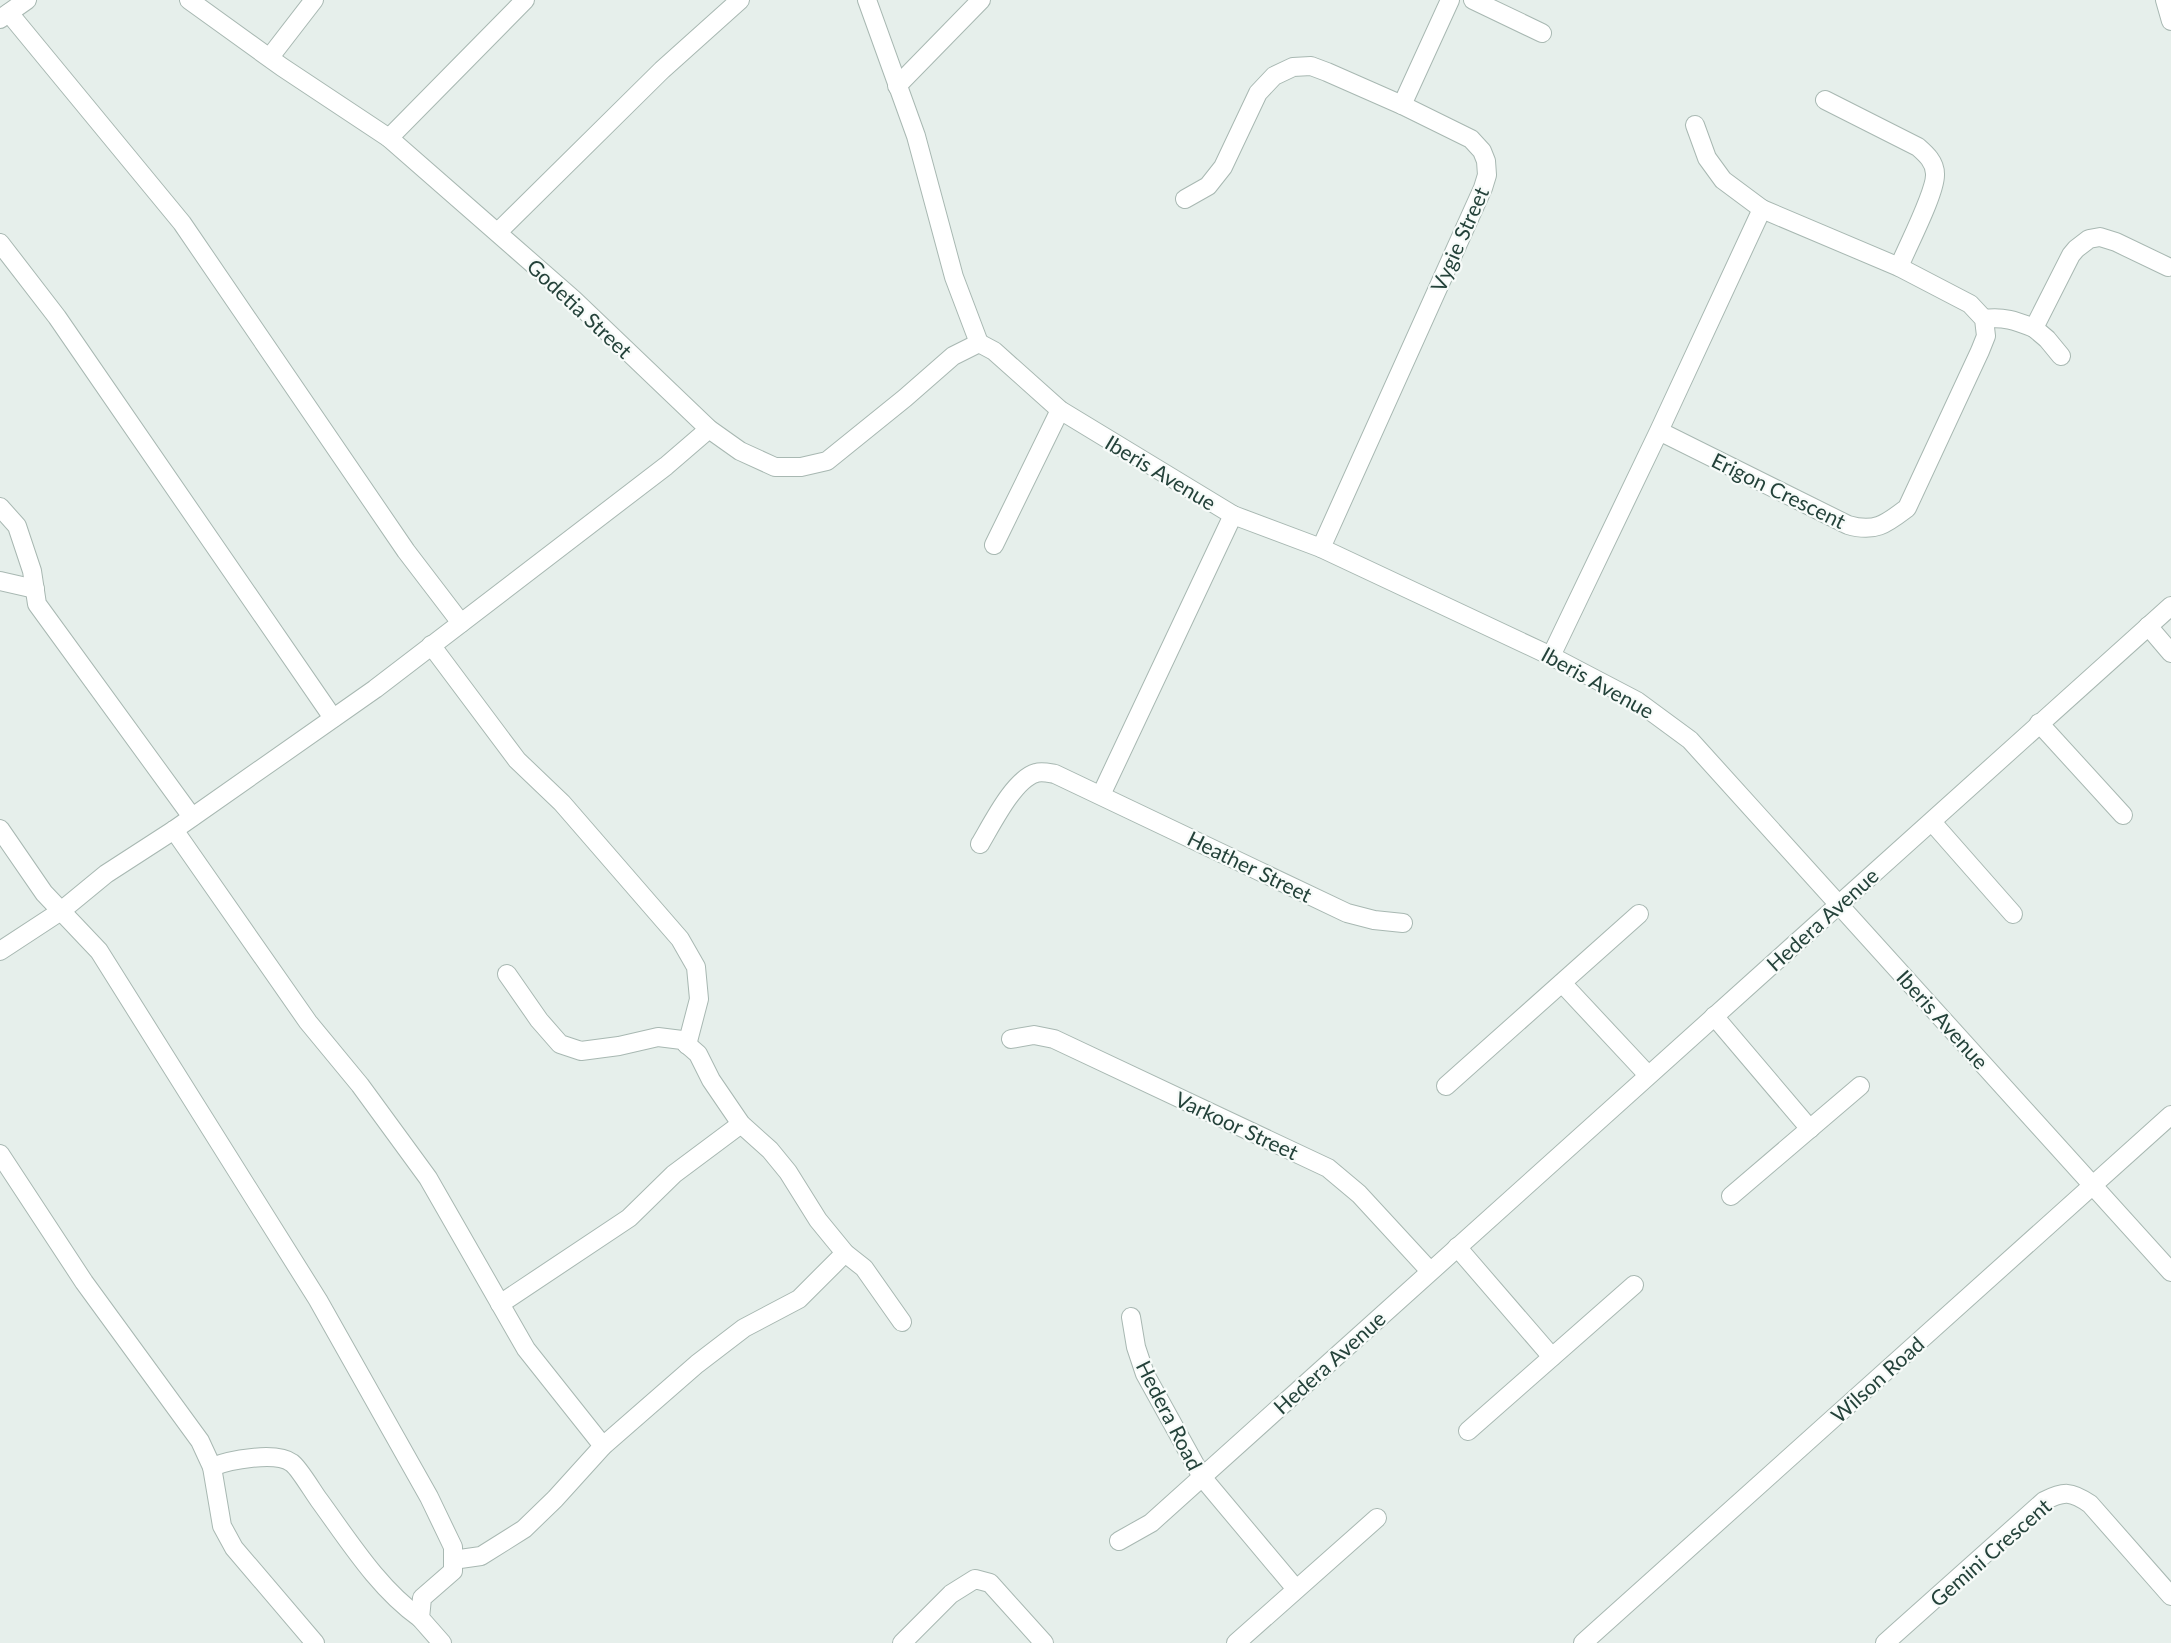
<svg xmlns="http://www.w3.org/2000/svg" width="2171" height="1643" viewBox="0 0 2171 1643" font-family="Lato,sans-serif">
	<rect width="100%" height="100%" fill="#e6efeb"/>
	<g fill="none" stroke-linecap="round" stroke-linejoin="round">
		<g stroke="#a8b8b2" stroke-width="20">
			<g id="minor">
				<path d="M189,0L282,67L389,138L573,299L709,429L740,451L775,467H801L827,461L905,398L953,356L979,343"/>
				<path d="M867,0L916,136L954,277L979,343"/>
				<path d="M1473,0L1542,33"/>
				<path d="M2165,0L2171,21"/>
				<path d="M9,13L182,223L406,551L461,623"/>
				<path d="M0,19L27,0"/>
				<path d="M270,57L314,0"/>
				<path d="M897,86L981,0"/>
				<path d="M1825,100L1918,147C1926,154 1935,162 1935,174C1936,192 1907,247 1899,267"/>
				<path d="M1402,105L1450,0"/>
				<path d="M1695,125L1707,158L1723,180L1762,209"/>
				<path d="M389,138L525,0"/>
				<path d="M1185,199L1208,186L1223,167L1258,93L1274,76L1293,67L1311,66L1327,72L1402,105L1471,139L1482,151L1486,161L1487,175L1483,188L1321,548"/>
				<path d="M498,232L662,70L740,0"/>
				<path d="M0,243L57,317L333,718"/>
				<path d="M1984,319C2003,316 2016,321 2034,328L2071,255L2076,249L2089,239L2100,237L2116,242L2168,267"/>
				<path d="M2034,328L2047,339L2061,356"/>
				<path d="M979,343L994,351L1060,410L1233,515L1321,548L1551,656L1637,701L1690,740L2171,1272"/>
				<path d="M0,507L17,526L32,571L37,604L192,817"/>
				<path d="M994,545L1060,410"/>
				<path d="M0,581L35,589"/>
				<path d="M2148,626L2171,653"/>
				<path d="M431,645L517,760L562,803L680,939L696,967L699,999L687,1045"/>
				<path d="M1551,656L1659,431L1762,209L1899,267L1970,304L1984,319L1986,336L1980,351L1907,508C1886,524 1875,533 1848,525L1659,431"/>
				<path d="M2039,723L2123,815"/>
				<path d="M1101,795L1233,515"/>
				<path d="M1932,822L2013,914"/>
				<path d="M0,829L44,893L99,951L318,1300L429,1497L453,1547V1571L422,1598L420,1618L442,1643"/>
				<path d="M174,830L308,1022L360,1085L428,1178L526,1349L603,1446"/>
				<path d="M980,844C992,824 1014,779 1036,773C1042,771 1049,773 1055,774L1347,913L1374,920L1403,923"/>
				<path d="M0,951L61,911L106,874L174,830L375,689L666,466L709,429"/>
				<path d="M507,974L539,1020L560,1044L581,1051L619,1046L658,1037L682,1040L698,1054L711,1080L741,1124L770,1150L788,1172L818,1220L845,1253L864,1268L902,1322"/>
				<path d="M1562,983L1648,1075"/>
				<path d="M1714,1016L1810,1129"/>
				<path d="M1011,1039L1034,1035L1054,1039L1328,1168L1359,1194L1430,1271"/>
				<path d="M1446,1086L1639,914"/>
				<path d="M0,1154L84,1282L200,1441L212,1467L222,1526L234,1548L315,1643"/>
				<path d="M1731,1196L1860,1086"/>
				<path d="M1457,1247L1552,1357"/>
				<path d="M500,1304L629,1218L674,1174L741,1124"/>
				<path d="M1131,1317L1136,1347L1145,1374L1202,1477L1296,1589"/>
				<path d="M1468,1431L1634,1285"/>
				<path d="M212,1467C229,1460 276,1451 292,1463C299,1468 313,1492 319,1500C349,1541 378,1588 420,1618"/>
				<path d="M1119,1541L1151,1523L2171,606"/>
				<path d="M453,1560L481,1556L524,1529L555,1499L603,1446L697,1364L744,1328L799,1299L845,1253"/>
				<path d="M902,1643L951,1594L975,1579L990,1583L1044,1643"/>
				<path d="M1236,1643L1377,1518"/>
				<path d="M1583,1643L2171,1115"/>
				<path d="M1885,1643L2044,1501C2064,1491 2071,1491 2090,1504L2171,1596"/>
			</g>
		</g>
		<use href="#minor" stroke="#fff" stroke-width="18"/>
	</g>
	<g text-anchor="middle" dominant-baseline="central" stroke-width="4.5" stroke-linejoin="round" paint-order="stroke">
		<g font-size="21" fill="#24423a" stroke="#f7fbf9">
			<text transform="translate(1459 239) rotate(-66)">Vygie Street</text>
			<text transform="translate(580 308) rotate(43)">Godetia Street</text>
			<text transform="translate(1161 472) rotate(31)">Iberis Avenue</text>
			<text transform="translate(1779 490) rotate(26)">Erigon Crescent</text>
			<text transform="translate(1598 682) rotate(29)">Iberis Avenue</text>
			<text transform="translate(1250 866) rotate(26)">Heather Street</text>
			<text transform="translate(1822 919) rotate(-42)">Hedera Avenue</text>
			<text transform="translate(1943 1019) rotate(48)">Iberis Avenue</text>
			<text transform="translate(1237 1125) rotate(25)">Varkoor Street</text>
			<text transform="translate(1329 1362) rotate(-42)">Hedera Avenue</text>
			<text transform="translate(1877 1379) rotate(-42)">Wilson Road</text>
			<text transform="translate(1170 1415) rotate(63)">Hedera Road</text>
			<text transform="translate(1990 1552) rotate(-41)">Gemini Crescent</text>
		</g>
	</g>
</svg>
